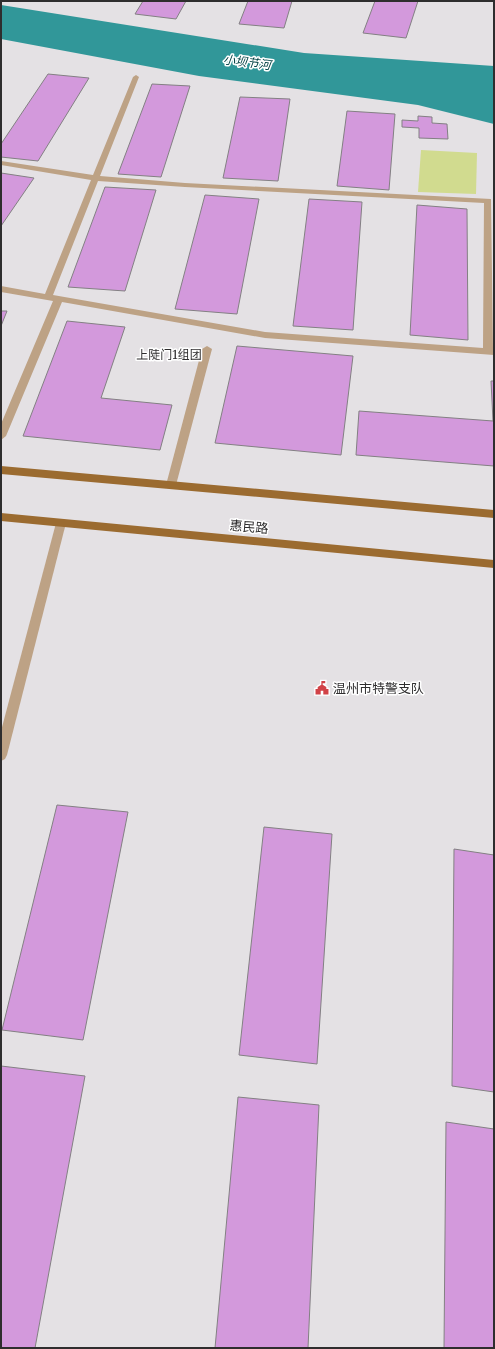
<svg xmlns="http://www.w3.org/2000/svg" width="495" height="1349" viewBox="0 0 495 1349" font-family="Merriweather,'Noto Sans SC',serif">
	<rect width="100%" height="100%" fill="#e4e1e4"/>
	<path fill="#d1db8f" d="M421,150L477,153L476,194L418,192Z"/>
	<path fill="#319799" d="M1,5L304,53L494,66V124L418,105L199,76L1,39Z"/>
	<g fill="#d399dc" stroke="#838083">
		<path d="M143,1H186L176,19L135,14Z"/>
		<path d="M248,1H292L284,28L239,24Z"/>
		<path d="M375,1H418L406,38L363,33Z"/>
		<path d="M48,74L89,78L38,161L1,157V144Z"/>
		<path d="M152,84L190,86L161,177L118,174Z"/>
		<path d="M240,97L290,99L278,181L223,178Z"/>
		<path d="M347,111L395,114L389,190L337,186Z"/>
		<path d="M418,116L432,117V123L447,124L448,139L419,138V128L402,127V120L418,121Z"/>
		<path d="M1,173L34,178L1,226Z"/>
		<path d="M105,187L156,190L125,291L68,287Z"/>
		<path d="M205,195L259,199L237,314L175,309Z"/>
		<path d="M309,199L362,202L353,330L293,326Z"/>
		<path d="M417,205L467,209L468,340L410,335Z"/>
		<path d="M1,311H7L1,326Z"/>
		<path d="M67,321L125,327L101,398L172,405L160,450L23,436Z"/>
		<path d="M237,346L353,356L341,455L215,443Z"/>
		<path d="M491,381H494V466L356,455L359,411L493,421Z"/>
		<path d="M57,805L128,812L83,1040L2,1030Z"/>
		<path d="M264,827L332,834L317,1064L239,1055Z"/>
		<path d="M454,849L494,855V1092L452,1086Z"/>
		<path d="M1,1066L85,1076L35,1348H1Z"/>
		<path d="M238,1097L319,1105L308,1348H215Z"/>
		<path d="M446,1122L494,1129V1348H444Z"/>
	</g>
	<g fill="none" stroke-linecap="round" stroke-linejoin="round">
		<g fill="#bda285" fill-rule="evenodd">
			<path d="M136,75L139,77L100,176L185,183L491,199L493,349H494V355L265,338L62,302L6,436L1,440V424L53,301L1,292V286L45,294L91,180L1,165V161L93,175L133,77ZM98,181L185,187L484,203L483,348L265,332L53,295Z"/>
			<path d="M207,346L212,349L176,485L175,488H167L166,485L202,349Z"/>
			<path d="M61,519L65,520L66,523L7,755L5,759L1,761V731L56,523L57,520Z"/>
		</g>
		<g fill="#9b6b30" fill-rule="evenodd">
			<path d="M1,466L494,510V518L1,474Z"/>
			<path d="M1,513L494,560V568L1,521Z"/>
		</g>
	</g>
	<defs>
		<g id="civic-bare" transform="scale(1.08)"><path d="M-.6-6.5H3V-4.5H.6V-3L4-1V1h2V6H-6V1h2V-1L-.6-3ZM-1.2 2.5V6h2.4V2.5Z" fill="#d14247" stroke="#fff" stroke-width="2.5" paint-order="stroke"/></g>
	</defs>
	<g fill-rule="evenodd">
		<use href="#civic-bare" x="322" y="688"/>
	</g>
	<g text-anchor="middle" dominant-baseline="central" stroke-width="3" stroke-linejoin="round" paint-order="stroke">
		<g font-size="12" font-style="italic" fill="#034244" stroke="#fff">
			<text transform="translate(247 62) rotate(7)">小坝节河</text>
		</g>
		<g font-size="12" fill="#2e2d2e" stroke="#fff">
			<text x="169" y="354">上陡门1组团</text>
		</g>
		<g font-size="13" fill="#2e2d2e" stroke="#fff">
			<text transform="translate(249 527) rotate(5)">惠民路</text>
		</g>
		<g font-size="13" fill="#2e2d2e" stroke="#fff" text-anchor="start">
			<text x="333" y="688">温州市特警支队</text>
		</g>
	</g>
	<rect width="495" height="1349" fill="none" stroke="#2e2d2e" stroke-width="4"/>
</svg>
